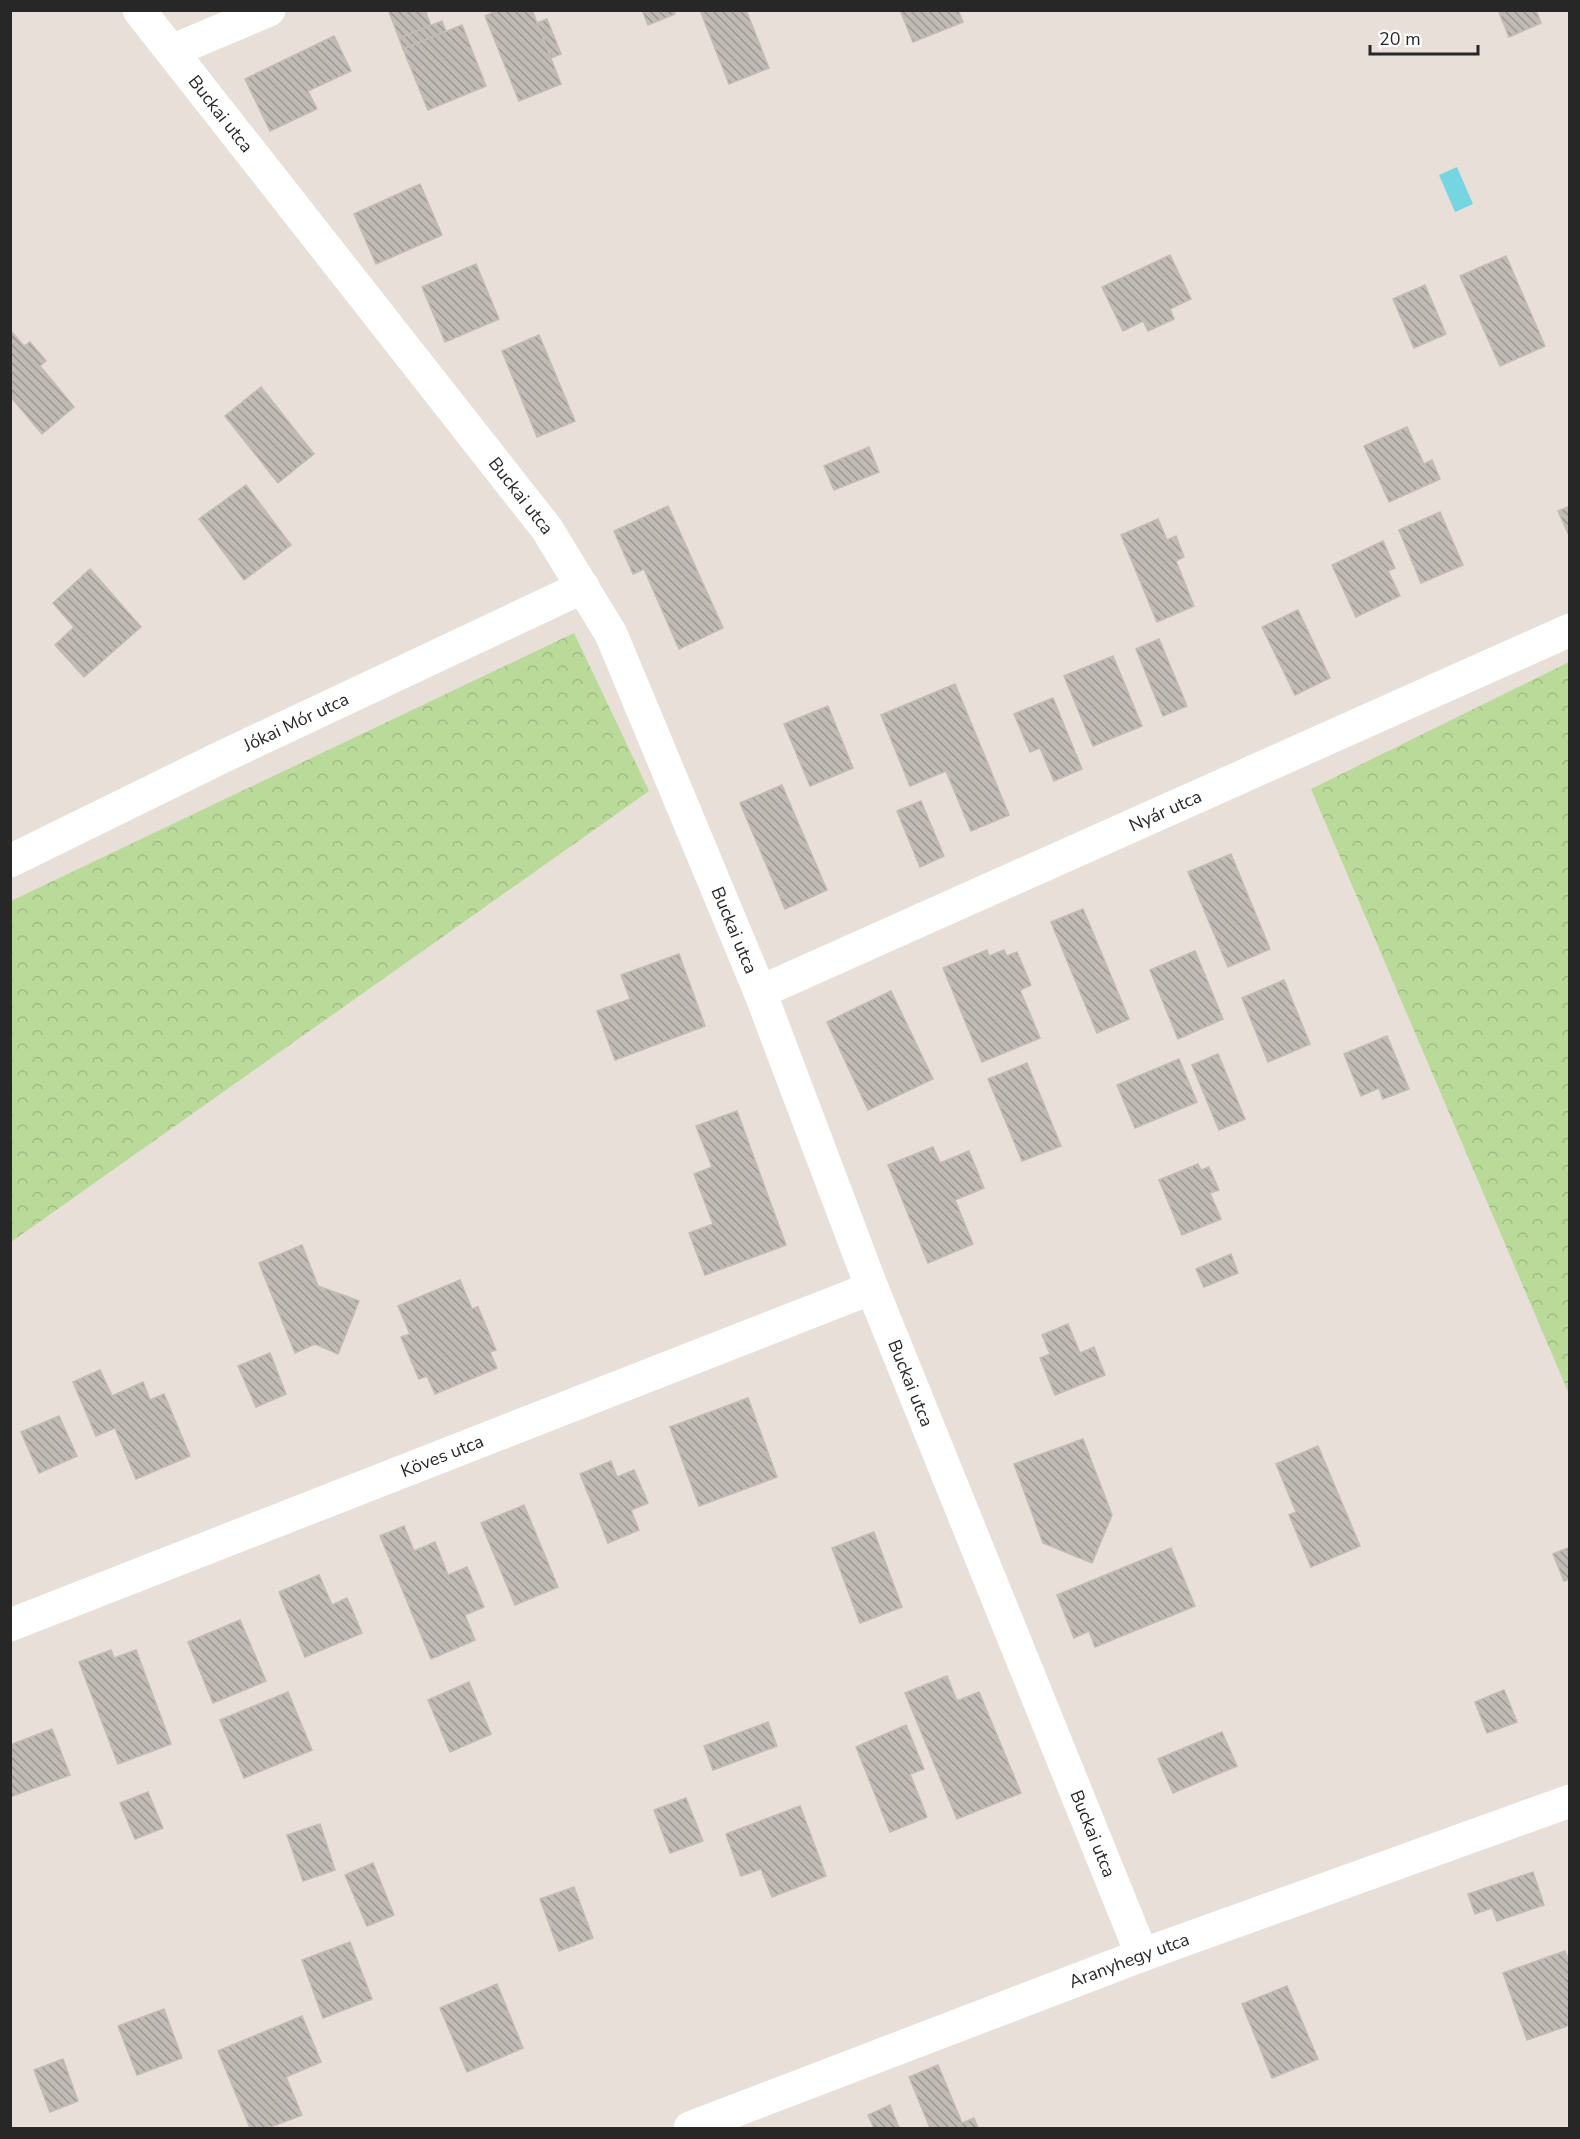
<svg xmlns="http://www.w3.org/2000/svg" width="1580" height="2139" viewBox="0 0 1580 2139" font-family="'Nunito Sans',sans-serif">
	<defs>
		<pattern id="forest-crowns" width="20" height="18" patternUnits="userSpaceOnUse" patternTransform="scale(1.5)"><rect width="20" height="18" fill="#bada9a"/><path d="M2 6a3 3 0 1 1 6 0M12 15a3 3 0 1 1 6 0" fill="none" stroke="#a0bb85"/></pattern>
		<pattern id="building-back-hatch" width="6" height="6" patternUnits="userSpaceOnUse" patternTransform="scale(1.5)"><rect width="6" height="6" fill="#c0bbb5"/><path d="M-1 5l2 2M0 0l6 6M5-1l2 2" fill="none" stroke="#9c9893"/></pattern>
	</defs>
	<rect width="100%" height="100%" fill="#e8dfd9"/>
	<g fill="url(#forest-crowns)">
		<path d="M574,633L649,791L11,1242V901Z"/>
		<path d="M1569,662V1394L1311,789Z"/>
	</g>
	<path fill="#75d6e2" d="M1457,167L1473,204L1455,212L1439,175Z"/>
	<g fill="url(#building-back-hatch)" stroke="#c3bbb4" stroke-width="1.5">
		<path d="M394,10H425L431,26L399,38L389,12Z"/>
		<path d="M498,10H532L561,84L519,101L485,16Z"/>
		<path d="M642,10H674L675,14L648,25Z"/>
		<path d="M700,10H746L769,68L729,84Z"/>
		<path d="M900,10H958L963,22L913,42Z"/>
		<path d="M1498,10H1536L1541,23L1509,37Z"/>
		<path d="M547,19L561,54L551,58L537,23Z"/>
		<path d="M442,21L446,31L403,49L399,38Z"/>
		<path d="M462,25L486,86L428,110L403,49Z"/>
		<path d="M334,36L351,71L308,91L317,109L270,131L245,79Z"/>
		<path d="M420,184L442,235L376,264L354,214Z"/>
		<path d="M1170,255L1191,299L1170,309L1174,319L1148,331L1143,321L1123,331L1102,287Z"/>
		<path d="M1506,256L1545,346L1500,366L1460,276Z"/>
		<path d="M476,264L499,319L445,342L422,287Z"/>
		<path d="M1425,285L1446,334L1414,348L1393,299Z"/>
		<path d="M10,330L24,346L30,342L46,361L40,366L74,407L42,434L10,396Z"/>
		<path d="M539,335L575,421L537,437L502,351Z"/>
		<path d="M261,387L314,454L278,483L225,416Z"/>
		<path d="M1407,427L1424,464L1432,460L1440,479L1389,502L1364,446Z"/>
		<path d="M869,447L879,472L834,490L824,466Z"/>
		<path d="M246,485L291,545L244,580L199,519Z"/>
		<path d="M668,506L723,628L679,649L644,569L633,574L614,531Z"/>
		<path d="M1570,506V538L1558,511Z"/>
		<path d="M1440,512L1463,565L1421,583L1399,530Z"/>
		<path d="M1158,519L1167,540L1176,536L1184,557L1176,561L1194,606L1157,622L1121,535Z"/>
		<path d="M1383,541L1395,568L1388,571L1400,596L1356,617L1332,565Z"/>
		<path d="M90,569L141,627L84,677L55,645L74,627L53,603Z"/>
		<path d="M1298,610L1330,678L1295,695L1262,627Z"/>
		<path d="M1159,639L1187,706L1163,716L1136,649Z"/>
		<path d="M1113,656L1142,726L1093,746L1064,676Z"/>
		<path d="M955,684L1009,815L971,831L946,771L910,786L881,715Z"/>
		<path d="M1053,698L1082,769L1054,781L1040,748L1030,752L1014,714Z"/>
		<path d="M828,706L853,768L810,786L784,724Z"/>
		<path d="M782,785L827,890L785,909L740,803Z"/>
		<path d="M921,801L944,856L920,867L897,811Z"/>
		<path d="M1231,854L1270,949L1228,967L1188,872Z"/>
		<path d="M1083,909L1129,1019L1097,1033L1051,922Z"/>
		<path d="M987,950L989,956L1004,950L1007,956L1017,952L1031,985L1020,990L1040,1038L982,1062L943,968Z"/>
		<path d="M1195,951L1223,1019L1178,1039L1150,970Z"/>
		<path d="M679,954L705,1026L615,1060L597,1011L630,999L621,975Z"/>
		<path d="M1284,980L1310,1044L1268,1062L1242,998Z"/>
		<path d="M891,991L933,1079L868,1110L827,1022Z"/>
		<path d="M1387,1036L1409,1089L1383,1099L1379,1088L1361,1096L1344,1054Z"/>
		<path d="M1218,1054L1245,1119L1219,1130L1192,1065Z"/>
		<path d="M1179,1059L1197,1102L1135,1128L1117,1085Z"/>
		<path d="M1027,1063L1061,1146L1022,1161L988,1079Z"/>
		<path d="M737,1111L786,1245L705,1275L689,1233L713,1224L694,1174L712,1167L696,1126Z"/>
		<path d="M933,1147L940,1163L969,1151L984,1188L955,1200L973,1244L928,1263L888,1165Z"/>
		<path d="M1198,1164L1201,1170L1209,1167L1219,1190L1210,1193L1221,1219L1182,1235L1159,1180Z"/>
		<path d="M302,1245L318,1286L359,1301L338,1354L315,1344L295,1353L259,1263Z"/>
		<path d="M1231,1254L1238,1273L1204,1287L1196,1269Z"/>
		<path d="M460,1280L472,1309L478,1307L496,1350L490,1352L497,1368L435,1394L427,1376L419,1379L401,1337L410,1334L398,1306Z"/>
		<path d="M1068,1324L1080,1353L1094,1347L1105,1375L1055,1395L1040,1358L1050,1354L1042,1335Z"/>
		<path d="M270,1353L286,1394L256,1407L238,1366Z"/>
		<path d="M100,1370L112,1396L143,1382L150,1400L164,1394L190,1456L136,1479L115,1428L96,1436L73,1382Z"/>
		<path d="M748,1398L777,1477L699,1506L670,1427Z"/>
		<path d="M59,1416L77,1456L39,1473L21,1432Z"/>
		<path d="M1083,1439L1112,1515L1092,1563L1043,1543L1014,1464Z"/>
		<path d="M1318,1446L1360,1546L1311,1567L1289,1515L1296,1512L1276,1464Z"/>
		<path d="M611,1461L617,1477L634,1470L648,1503L631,1510L639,1530L608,1543L580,1474Z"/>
		<path d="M524,1505L558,1587L515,1605L481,1523Z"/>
		<path d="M404,1526L414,1551L435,1542L448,1575L467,1567L484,1607L465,1615L475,1640L431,1659L380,1536Z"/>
		<path d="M874,1532L902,1607L860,1623L832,1548Z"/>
		<path d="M1570,1547V1579L1564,1581L1553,1554Z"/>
		<path d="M1171,1548L1195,1606L1095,1647L1089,1631L1074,1638L1057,1595Z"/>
		<path d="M319,1575L332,1605L347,1598L362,1633L305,1657L279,1592Z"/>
		<path d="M240,1620L266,1681L213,1703L188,1642Z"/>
		<path d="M111,1650L114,1658L136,1650L171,1744L118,1764L79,1662Z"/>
		<path d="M947,1676L957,1701L979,1692L1021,1793L957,1819L905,1693Z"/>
		<path d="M469,1682L491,1734L450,1752L428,1700Z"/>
		<path d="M1504,1690L1517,1722L1487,1733L1475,1702Z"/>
		<path d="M288,1692L312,1750L244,1778L220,1720Z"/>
		<path d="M768,1722L777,1746L713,1770L704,1746Z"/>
		<path d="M906,1725L924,1769L910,1774L927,1817L890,1832L856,1747Z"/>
		<path d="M52,1729L70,1775L10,1797V1745Z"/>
		<path d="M1222,1732L1237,1766L1173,1793L1158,1759Z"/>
		<path d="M148,1792L163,1828L135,1839L120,1803Z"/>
		<path d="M686,1798L703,1841L670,1853L654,1810Z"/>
		<path d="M800,1806L826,1876L772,1897L761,1869L741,1876L726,1834Z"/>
		<path d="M320,1824L335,1870L303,1881L287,1835Z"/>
		<path d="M373,1863L394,1915L367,1926L345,1875Z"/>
		<path d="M1533,1872L1544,1905L1497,1921L1492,1908L1475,1914L1468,1894Z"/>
		<path d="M574,1887L593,1938L559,1951L540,1899Z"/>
		<path d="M350,1942L372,1999L323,2018L302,1960Z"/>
		<path d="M1565,1951L1570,1964V2025L1527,2040L1503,1973Z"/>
		<path d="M497,1984L523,2048L467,2072L440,2008Z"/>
		<path d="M1287,1986L1318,2059L1272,2078L1242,2004Z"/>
		<path d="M164,2009L182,2058L137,2075L118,2026Z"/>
		<path d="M302,2016L321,2062L286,2077L302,2115L268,2128H250L218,2051Z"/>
		<path d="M63,2059L78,2101L50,2112L34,2070Z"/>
		<path d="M938,2065L962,2123L974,2118L978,2128H930L909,2077Z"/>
		<path d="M890,2105L899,2128H874L868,2115Z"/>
	</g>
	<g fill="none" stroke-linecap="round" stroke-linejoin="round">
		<g stroke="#fff" stroke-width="33">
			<path id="s1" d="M139,10L547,529L611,634L760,992L872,1288L1142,1955"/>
			<path d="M172,51L269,10"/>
			<path id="s2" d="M10,861L224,756L583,587"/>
			<path id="s3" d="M760,992L1570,630"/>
			<path id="s4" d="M10,1625L872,1288"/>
			<path id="s5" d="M690,2128L1142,1955L1570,1801"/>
		</g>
	</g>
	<g text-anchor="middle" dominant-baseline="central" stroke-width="5" stroke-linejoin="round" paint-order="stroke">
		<g font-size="18" fill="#272727" stroke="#fff">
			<text stroke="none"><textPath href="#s1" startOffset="132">Buckai utca</textPath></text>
			<text stroke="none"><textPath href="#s1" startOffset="618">Buckai utca</textPath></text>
			<text stroke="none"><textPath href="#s2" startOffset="318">Jókai Mór utca</textPath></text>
			<text stroke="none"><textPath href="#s3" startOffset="444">Nyár utca</textPath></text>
			<text stroke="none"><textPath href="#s1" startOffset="1104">Buckai utca</textPath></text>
			<text stroke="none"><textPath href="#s1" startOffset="1590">Buckai utca</textPath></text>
			<text stroke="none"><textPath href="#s4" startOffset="464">Köves utca</textPath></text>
			<text stroke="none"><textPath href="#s1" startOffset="2076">Buckai utca</textPath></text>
			<text stroke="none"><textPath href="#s5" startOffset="470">Aranyhegy utca</textPath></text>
		</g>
	</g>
	<rect width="1580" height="2139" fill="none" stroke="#272727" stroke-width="24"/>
	<path d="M1370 45v9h108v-9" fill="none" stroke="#272727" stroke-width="3"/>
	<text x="1379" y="45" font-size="18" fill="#272727" stroke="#ffffff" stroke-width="4.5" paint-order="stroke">20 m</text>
</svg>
